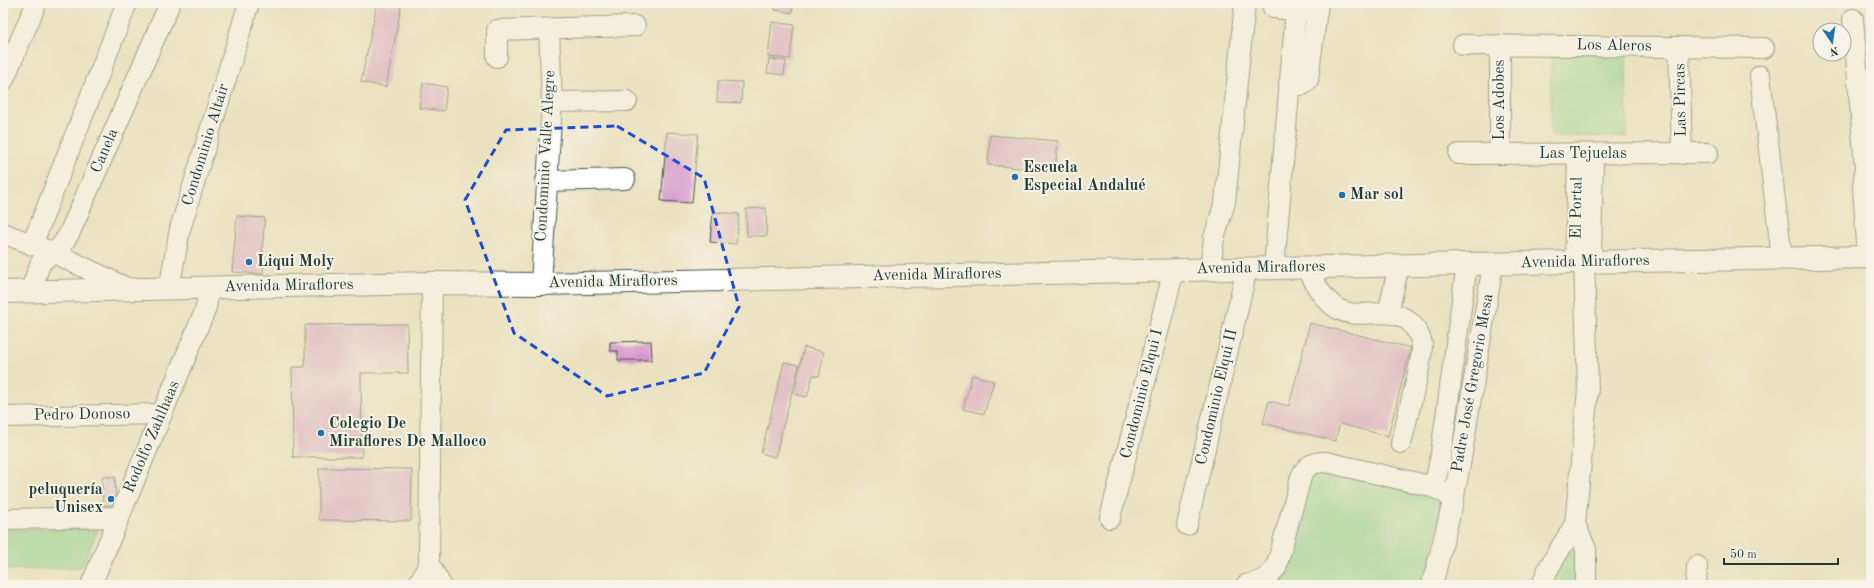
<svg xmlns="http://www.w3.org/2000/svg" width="1874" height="588" viewBox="0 0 1874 588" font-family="'Old Standard TT',serif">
	<rect width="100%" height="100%" fill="#f7f3e8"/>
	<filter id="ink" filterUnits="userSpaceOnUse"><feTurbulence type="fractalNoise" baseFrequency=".025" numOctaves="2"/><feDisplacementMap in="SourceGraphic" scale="8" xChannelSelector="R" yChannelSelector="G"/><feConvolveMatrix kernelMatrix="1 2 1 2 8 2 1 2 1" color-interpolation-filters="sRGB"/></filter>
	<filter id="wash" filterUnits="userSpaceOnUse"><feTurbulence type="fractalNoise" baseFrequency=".012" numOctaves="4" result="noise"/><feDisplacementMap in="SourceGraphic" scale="16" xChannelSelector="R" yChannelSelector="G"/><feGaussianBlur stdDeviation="0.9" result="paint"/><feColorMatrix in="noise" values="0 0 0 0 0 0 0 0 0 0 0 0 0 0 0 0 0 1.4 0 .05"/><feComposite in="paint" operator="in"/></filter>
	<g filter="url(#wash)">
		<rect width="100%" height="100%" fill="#ebe1c0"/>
		<g fill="#87d391" stroke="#538862">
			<path d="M1551,51L1626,53L1627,137L1551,136Z"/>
			<path d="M1319,469L1437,497L1443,505L1423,585H1282L1307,480Z"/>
			<path d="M99,529L81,567L3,570V530Z"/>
			<path d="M1576,545L1580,585H1548L1566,549Z"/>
		</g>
		<g id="blocks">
			<g fill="#d798cd">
				<path d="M377,3L401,7L386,87L361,82Z"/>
				<path d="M776,3H794L792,13L775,10Z"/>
				<path d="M772,22L794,25L790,59L768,57Z"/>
				<path d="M769,59L786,61L784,75L767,73Z"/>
				<path d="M718,81L742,82L741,103L717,102Z"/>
				<path d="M423,83L447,87L444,111L419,108Z"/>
				<path d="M667,132L698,134L692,203L661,201Z"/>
				<path d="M990,135L1058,141L1055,171L988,165Z"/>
				<path d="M766,208L767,236H747L746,209Z"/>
				<path d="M713,212L739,214L736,244L710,242Z"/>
				<path d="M237,216L265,218L262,251L265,252L263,274L232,272Z"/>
				<path d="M1310,323L1411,348L1388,436L1340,424L1335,441L1263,423L1269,401L1289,406Z"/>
				<path d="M407,324L408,373H361L362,457H293L292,367H305V325Z"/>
				<path d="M651,341L652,360H618V351H610V342Z"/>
				<path d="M804,347L824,352L819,376L813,375L807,397L794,394Z"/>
				<path d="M784,362L799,365L775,457L761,453Z"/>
				<path d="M972,375L994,381L984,414L963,409Z"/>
				<path d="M319,468L412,469L411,521L319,520Z"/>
				<path d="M102,477H115L116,505H103Z"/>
			</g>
		</g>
	</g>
	<g filter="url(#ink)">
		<use href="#blocks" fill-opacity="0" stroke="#3e5649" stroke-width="1"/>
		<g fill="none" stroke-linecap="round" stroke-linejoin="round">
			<g stroke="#3e5649" stroke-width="22">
				<g id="minor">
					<path d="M1273,8L1309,11"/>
					<path d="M1853,19L1865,166L1863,188L1868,257"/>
					<path d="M1463,45L1764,48"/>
					<path d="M1500,45V154"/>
					<path d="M1679,47L1682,154"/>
					<path d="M497,57V30L635,26"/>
					<path d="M1760,76L1782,258"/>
					<path d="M3,81L36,4"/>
					<path d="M1289,84L1302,85L1308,80L1318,3"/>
					<path d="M552,102L627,101"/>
					<path d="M1459,154L1708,153"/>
					<path d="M546,181L625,179"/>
					<path d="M3,233L52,252L131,290"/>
					<path d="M32,245L127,3"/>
					<path d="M1591,262L1593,154"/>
					<path d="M1575,263L1578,154"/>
					<path d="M1274,268L1296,10"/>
					<path d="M1308,268C1315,284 1322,299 1338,309C1360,322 1396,301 1415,328C1418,333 1421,338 1422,344C1422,359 1418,372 1415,386C1410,405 1406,424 1401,443"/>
					<path d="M1210,269L1214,238L1225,202L1245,3"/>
					<path d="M432,283L429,564L441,585"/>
					<path d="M541,284L552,102L549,29"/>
					<path d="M169,289L180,229L249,3"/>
					<path d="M30,292L41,262L61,246L69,234L170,3"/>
					<path d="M1388,313L1399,265"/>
					<path d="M3,417L162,414"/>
					<path d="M1430,486L1436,478L1440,460L1467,264"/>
					<path d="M1110,518L1174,270"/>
					<path d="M3,519L118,517"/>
					<path d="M1575,524L1586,549V585"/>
					<path d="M1187,525L1247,269"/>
					<path d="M91,585L206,308L209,288"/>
					<path d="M418,585L429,564"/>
					<path d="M1246,585L1264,580L1276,568L1301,477C1306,465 1313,462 1326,462L1430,486L1446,493L1453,502"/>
					<path d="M1432,585L1453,502L1461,459L1493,264"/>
					<path d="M1542,585L1548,569L1575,524L1588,389L1584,262"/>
					<path d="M1696,585L1697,566"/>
				</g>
			</g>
			<g stroke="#3e5649" stroke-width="24">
				<path id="major" d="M3,292L432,283L541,284L1467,264L1871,257"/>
			</g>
			<use href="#minor" stroke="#fff" stroke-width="20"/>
			<use href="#major" stroke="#fff" stroke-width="22"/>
		</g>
	</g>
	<path d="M0 0H1874V588H0ZM617,126L704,178L739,307L704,373L607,396L514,333L465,200L506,130Z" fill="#ebe1c0" fill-opacity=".55" fill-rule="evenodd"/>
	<path fill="none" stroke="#1d4ed8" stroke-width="3" stroke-dasharray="8 5" stroke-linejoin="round" d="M617,126L704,178L739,307L704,373L607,396L514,333L465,200L506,130Z"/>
	<g fill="#1f6fb2" stroke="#f7f3e8" stroke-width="1.5">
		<circle cx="1015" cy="177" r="4"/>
		<circle cx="1342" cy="195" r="4"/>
		<circle cx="249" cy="262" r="4"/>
		<circle cx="321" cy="433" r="4"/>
		<circle cx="111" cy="499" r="4"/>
	</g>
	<g text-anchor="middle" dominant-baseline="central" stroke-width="4" stroke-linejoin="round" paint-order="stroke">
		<g font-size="16" fill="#1f3d34" stroke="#f7f3e8">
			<text transform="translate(1614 46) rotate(1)">Los Aleros</text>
			<text transform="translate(1500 100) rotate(-90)">Los Adobes</text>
			<text transform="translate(1681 100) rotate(-91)">Las Pircas</text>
			<text transform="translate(206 145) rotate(-73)">Condominio Altair</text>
			<text transform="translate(105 151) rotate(-67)">Canela</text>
			<text x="1583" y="154">Las Tejuelas</text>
			<text transform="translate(546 156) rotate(-87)">Condominio Valle Alegre</text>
			<text transform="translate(1577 208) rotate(-89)">El Portal</text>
			<text transform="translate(1585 262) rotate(-1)">Avenida Miraflores</text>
			<text transform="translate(1261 268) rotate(-1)">Avenida Miraflores</text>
			<text transform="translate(937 275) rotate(-1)">Avenida Miraflores</text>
			<text transform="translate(613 282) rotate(-1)">Avenida Miraflores</text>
			<text transform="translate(289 286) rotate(-1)">Avenida Miraflores</text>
			<text transform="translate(1473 383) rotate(-80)">Padre José Gregorio Mesa</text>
			<text transform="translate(1142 394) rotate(-76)">Condominio Elqui I</text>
			<text transform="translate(1217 397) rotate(-77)">Condominio Elqui II</text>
			<text transform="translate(82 415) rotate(-1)">Pedro Donoso</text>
			<text transform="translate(152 437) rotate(-67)">Rodolfo Zahlhaas</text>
		</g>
		<g font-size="16" font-weight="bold" fill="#1f3d34" stroke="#f7f3e8" text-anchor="start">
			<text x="1023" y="168">Escuela<tspan x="1023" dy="18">Especial Andalué</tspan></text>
			<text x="1350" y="195">Mar sol</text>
			<text x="257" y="262">Liqui Moly</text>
			<text x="329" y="424">Colegio De<tspan x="329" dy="18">Miraflores De Malloco</tspan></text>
			<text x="103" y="490" text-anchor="end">peluquería<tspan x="103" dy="18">Unisex</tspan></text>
		</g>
	</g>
	<rect width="1874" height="588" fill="none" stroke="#f7f3e8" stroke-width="16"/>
	<g transform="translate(1832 42) rotate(167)"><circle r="19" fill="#f7f3e8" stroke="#a1aaa0"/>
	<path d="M0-3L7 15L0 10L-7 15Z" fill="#1f6fb2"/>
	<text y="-6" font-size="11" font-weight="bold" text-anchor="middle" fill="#1f3d34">N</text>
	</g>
	<path d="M1724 558v6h114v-6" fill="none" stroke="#1f3d34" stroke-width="2"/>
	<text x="1730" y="558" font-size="12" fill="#1f3d34" stroke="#f7f3e8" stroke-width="3" paint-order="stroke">50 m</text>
</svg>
